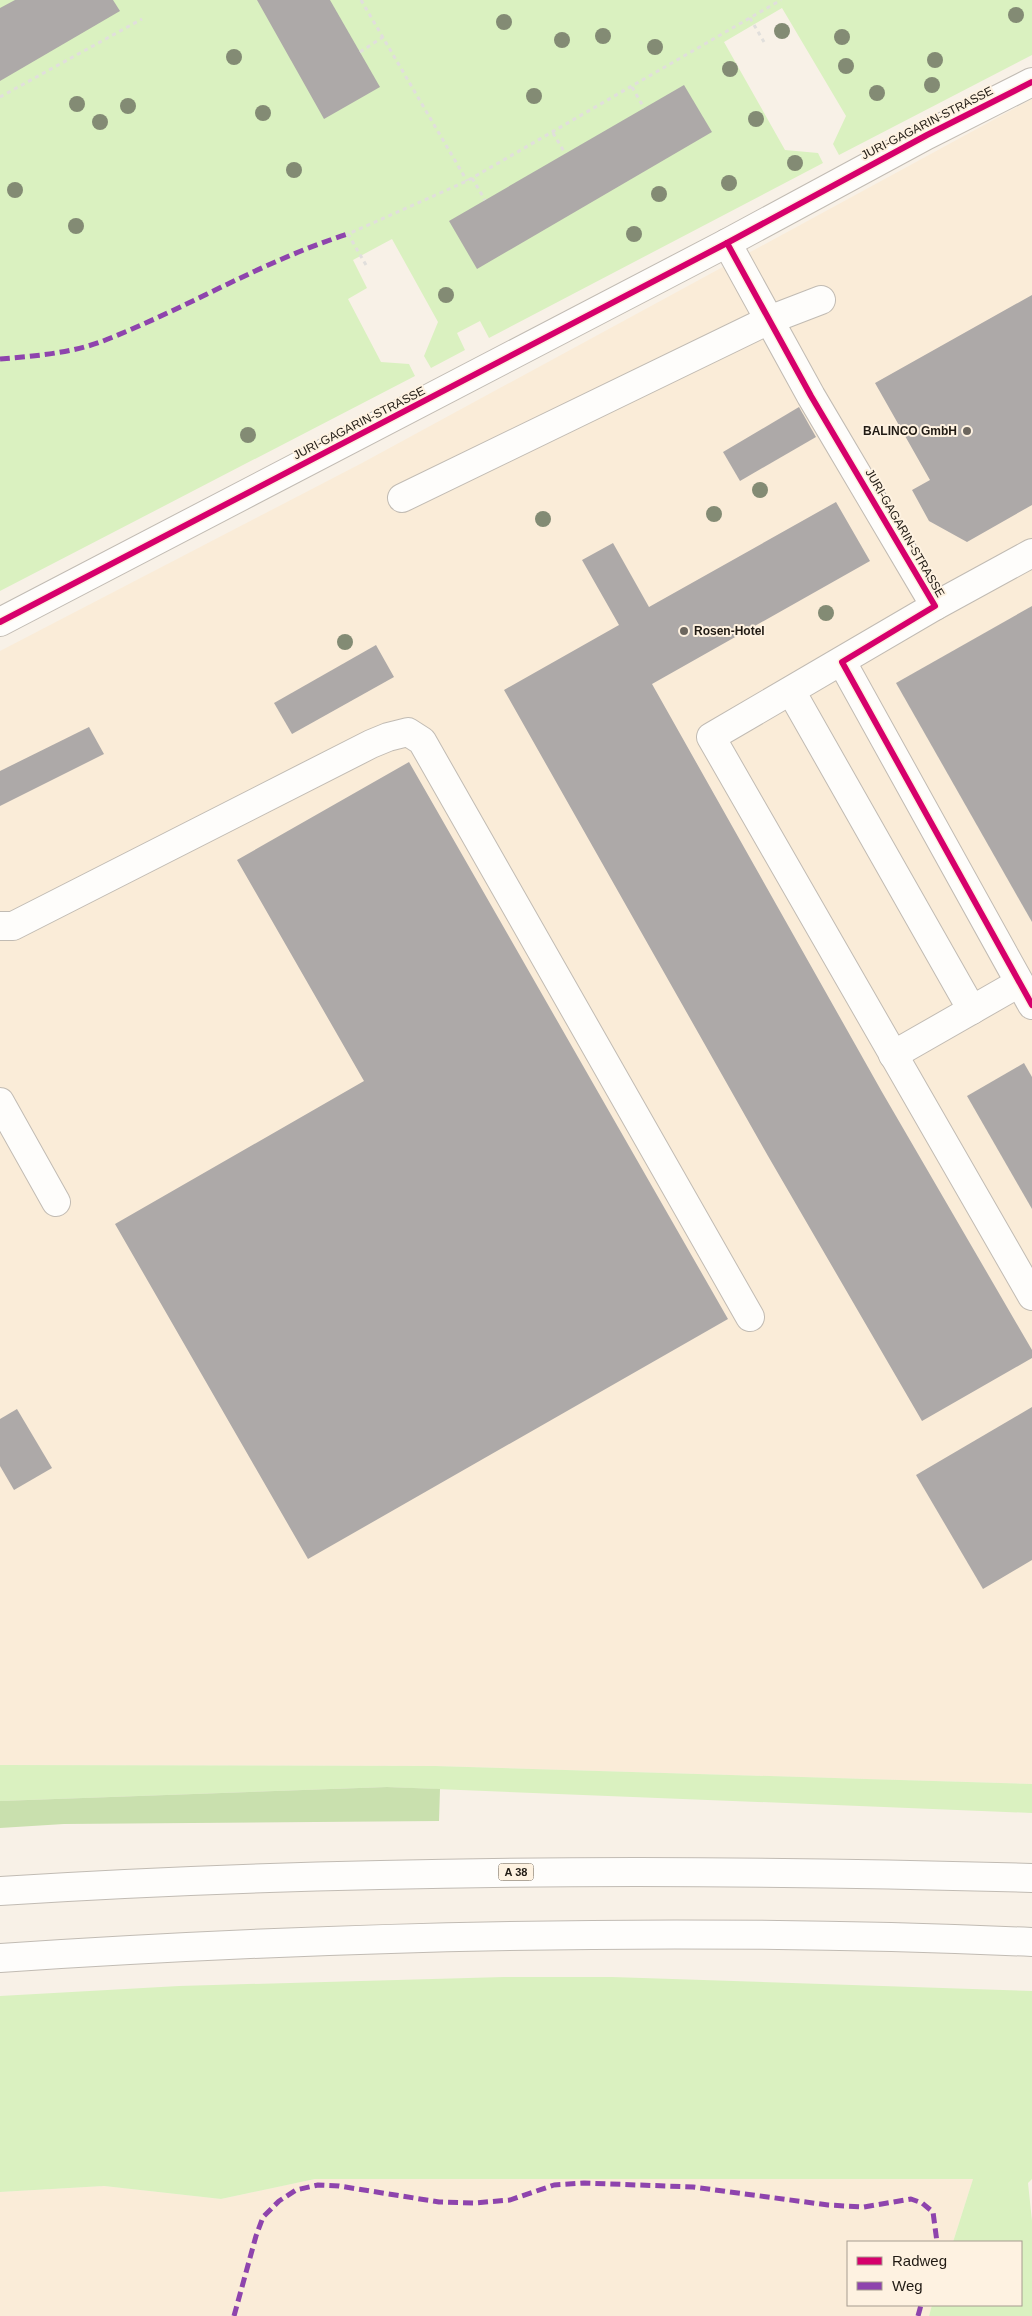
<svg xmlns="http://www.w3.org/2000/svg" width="1032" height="2316" viewBox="0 0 1032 2316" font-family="Arial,sans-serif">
	<rect width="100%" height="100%" fill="#f8f1e7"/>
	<g fill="#faecd8">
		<path d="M1032,99V1784L435,1766L0,1765V651L362,463Z"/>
		<path d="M315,2179H973L953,2242H848V2305H932L929,2316H0V2192L104,2186L221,2199Z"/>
	</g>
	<g fill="#daf1c0">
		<path d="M0,0H1032V55L839,155L833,144L846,116L782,8L724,42L785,150L818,153L823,163L489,338L480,321L457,333L465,350L431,368L424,356L438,322L392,239L353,260L367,288L348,299L381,362L409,364L415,376L0,591Z"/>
		<path d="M0,1765L435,1766L1032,1784V1813L387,1787L0,1801Z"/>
		<path d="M504,1977H612L1032,1991V2179L1028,2183L1032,2221V2316H929L932,2305H1021V2242H953L973,2179H315L221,2199L104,2186L0,2192V1996L179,1986Z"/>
	</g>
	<path fill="#c9e0ae" d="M387,1787L440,1789L439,1821L64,1824L0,1828V1801Z"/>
	<g fill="#ada9a8">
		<path d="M15,0H113L120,11L0,81V8Z"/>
		<path d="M257,0H330L380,87L324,119Z"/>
		<path d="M684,85L712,132L477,269L449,221Z"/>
		<path d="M1032,295V505L967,542L929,521L912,490L930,480L875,383Z"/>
		<path d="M799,407L816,437L740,481L723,452Z"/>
		<path d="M836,502L870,561L652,684L882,1092L1032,1350V1358L922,1421L768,1156L504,690L619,625L582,560L613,543L649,607Z"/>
		<path d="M1032,606V922L896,683Z"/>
		<path d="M376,645L394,677L292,734L274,703Z"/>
		<path d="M89,727L104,754L0,806V771Z"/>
		<path d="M409,762L728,1319L308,1559L115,1224L364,1081L237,860Z"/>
		<path d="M1024,1063L1032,1077V1209L967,1096Z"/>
		<path d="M1032,1407V1560L983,1589L916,1475Z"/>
		<path d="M17,1409L52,1468L14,1490L0,1466V1419Z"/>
	</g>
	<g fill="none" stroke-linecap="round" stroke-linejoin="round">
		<g stroke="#c1bbb3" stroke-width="30">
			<g id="minor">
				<path d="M727,243L811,396L935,606L711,737L1032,1296"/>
				<path d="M402,498L769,320L821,300"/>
				<path d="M935,606L1032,553"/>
				<path d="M0,622L727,243L927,135L1032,82"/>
				<path d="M842,662L1032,1005"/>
				<path d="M791,691L972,1010"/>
				<path d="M0,926H13L371,744L388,737L408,732L422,741L750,1317"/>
				<path d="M893,1055L1019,983"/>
				<path d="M0,1102L56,1202"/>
			</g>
		</g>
		<g stroke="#c1bbb3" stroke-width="30">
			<g id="highway">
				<path d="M0,1891C344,1869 688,1868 1032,1878"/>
				<path d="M0,1958C343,1935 689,1927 1032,1942"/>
			</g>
		</g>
		<g stroke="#e1dfdc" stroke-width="3" stroke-dasharray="4 4" stroke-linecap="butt">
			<path d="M361,0L467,181"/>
			<path d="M750,18L764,42"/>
			<path d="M360,52L383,37"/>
			<path d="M632,87L644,108"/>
			<path d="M0,97L142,19"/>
			<path d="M553,133L565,153"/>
			<path d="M472,178L485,200"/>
			<path d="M366,265L348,234L467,181L781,0"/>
		</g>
		<use href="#minor" stroke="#fefdfb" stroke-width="28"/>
		<use href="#highway" stroke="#fefdfb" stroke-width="28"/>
		<g stroke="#8e44ad" stroke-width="5" stroke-dasharray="10 5" stroke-linecap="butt">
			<path d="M0,359C35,356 75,353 108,339C189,307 265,260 348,234"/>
			<path d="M234,2316L256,2236L263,2217L279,2201L296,2190L318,2185L339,2186L439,2202L474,2203L510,2200L554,2185L584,2183L693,2187L828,2205L864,2207L911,2199L922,2203L933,2212L937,2242"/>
			<path d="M918,2316L921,2305"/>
		</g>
		<g stroke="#fef2e1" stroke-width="9">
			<g id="cycleway">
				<path d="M727,243L811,396L935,606L842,662L1032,1005"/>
				<path d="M0,622L727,243L927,135L1032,82"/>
			</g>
		</g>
		<use href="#cycleway" stroke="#d6006c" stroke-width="6"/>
	</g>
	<g fill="#838b74">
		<circle cx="1016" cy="15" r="8"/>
		<circle cx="504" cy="22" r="8"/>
		<circle cx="782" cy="31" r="8"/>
		<circle cx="603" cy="36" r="8"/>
		<circle cx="842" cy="37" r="8"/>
		<circle cx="562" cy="40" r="8"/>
		<circle cx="655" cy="47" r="8"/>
		<circle cx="234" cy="57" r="8"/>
		<circle cx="935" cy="60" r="8"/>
		<circle cx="846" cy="66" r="8"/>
		<circle cx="730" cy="69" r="8"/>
		<circle cx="932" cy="85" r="8"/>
		<circle cx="877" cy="93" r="8"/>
		<circle cx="534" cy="96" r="8"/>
		<circle cx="77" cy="104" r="8"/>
		<circle cx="128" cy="106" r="8"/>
		<circle cx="263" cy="113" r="8"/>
		<circle cx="756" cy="119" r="8"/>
		<circle cx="100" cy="122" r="8"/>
		<circle cx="795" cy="163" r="8"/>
		<circle cx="294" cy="170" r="8"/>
		<circle cx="729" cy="183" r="8"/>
		<circle cx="15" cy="190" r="8"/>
		<circle cx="659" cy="194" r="8"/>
		<circle cx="76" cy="226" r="8"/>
		<circle cx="634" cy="234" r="8"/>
		<circle cx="446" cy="295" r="8"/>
		<circle cx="248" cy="435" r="8"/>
		<circle cx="760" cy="490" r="8"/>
		<circle cx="714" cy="514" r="8"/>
		<circle cx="543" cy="519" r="8"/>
		<circle cx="826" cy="613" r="8"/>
		<circle cx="345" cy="642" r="8"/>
	</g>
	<g fill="#6c665e" stroke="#fef2e1" stroke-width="2">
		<circle cx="967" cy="431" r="5"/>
		<circle cx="684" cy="631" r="5"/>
	</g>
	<g text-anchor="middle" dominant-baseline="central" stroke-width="4" stroke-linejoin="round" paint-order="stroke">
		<rect fill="#fef2e1" stroke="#635c52" stroke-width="1" x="498.5" y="1863.5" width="35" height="17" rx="4"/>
		<g font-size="11" font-weight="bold" fill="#211b14">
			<text x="516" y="1872">A 38</text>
		</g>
		<g font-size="12" fill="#211b14" stroke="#fef2e1">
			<text transform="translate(927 123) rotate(-27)">JURI-GAGARIN-STRASSE</text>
			<text transform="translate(359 423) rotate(-27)">JURI-GAGARIN-STRASSE</text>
			<text transform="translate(905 533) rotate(60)">JURI-GAGARIN-STRASSE</text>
		</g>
		<g font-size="12" font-weight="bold" fill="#211b14" stroke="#fef2e1" text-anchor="end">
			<text x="957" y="431">BALINCO GmbH</text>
			<text x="694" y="631" text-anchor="start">Rosen-Hotel</text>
		</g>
	</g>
	<rect x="847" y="2241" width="175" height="65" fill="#fef2e1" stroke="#a69c8f"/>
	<rect x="857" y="2257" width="25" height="8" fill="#d6006c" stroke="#a69c8f"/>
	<text x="892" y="2266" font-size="15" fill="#211b14">Radweg</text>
	<rect x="857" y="2282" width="25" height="8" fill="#8e44ad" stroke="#a69c8f"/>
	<text x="892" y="2291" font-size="15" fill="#211b14">Weg</text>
</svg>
